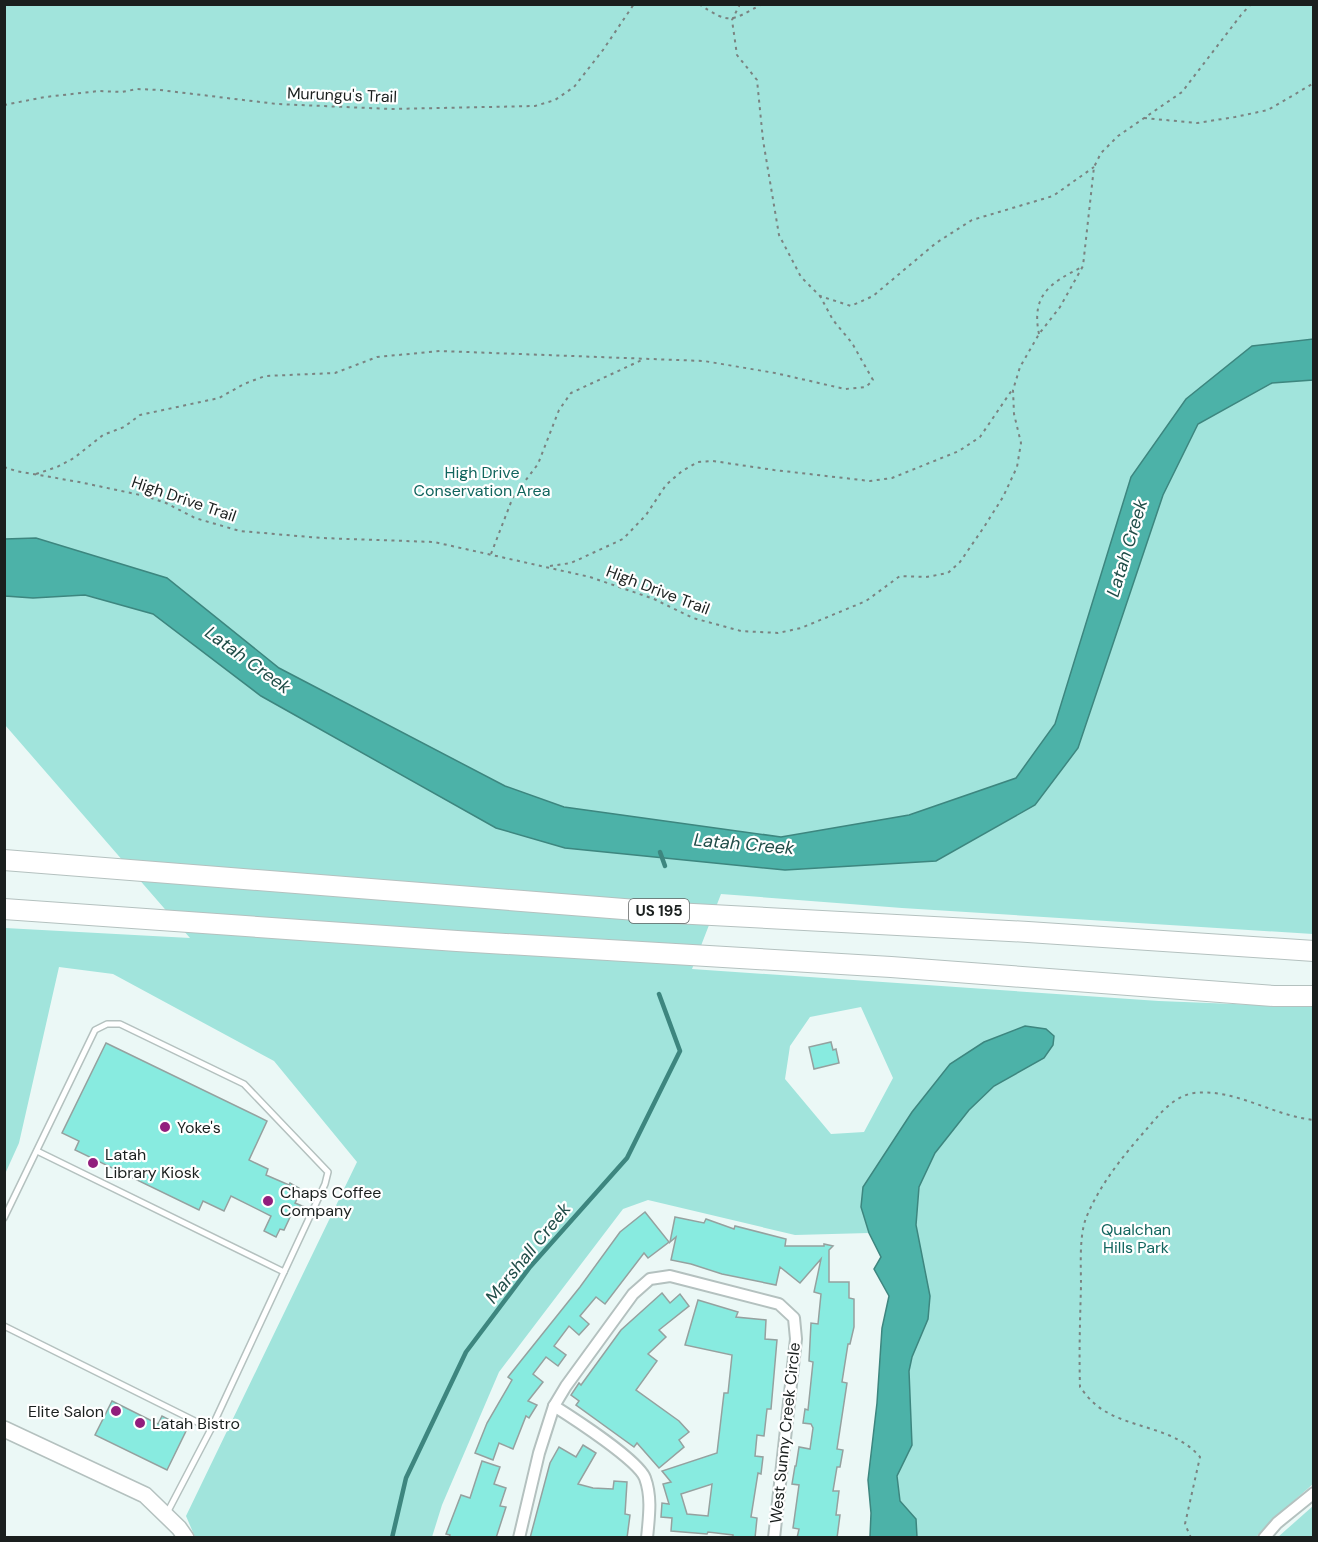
<svg xmlns="http://www.w3.org/2000/svg" width="1318" height="1542" viewBox="0 0 1318 1542" font-family="'DM Sans',sans-serif">
	<rect width="100%" height="100%" fill="#ebf8f6"/>
	<g fill="#a1e4dc" fill-rule="evenodd">
		<path d="M4,5H1313V934L902,908L721,894L692,969L1159,1001L1313,1007V1484L1273,1519L1256,1537H917L916,1519L900,1501L897,1476L912,1445L909,1371L912,1357L928,1319L930,1297L916,1225L919,1187L935,1153L969,1109L994,1086L1044,1058L1046,1029L861,1207L869,1233L795,1235L648,1200L623,1209L499,1372L442,1505L432,1537H195L186,1516L357,1162L274,1061L113,974L59,967L19,1143L5,1174V928L190,938L5,725ZM861,1007L893,1078L864,1132L831,1134L785,1079L790,1046L810,1017Z"/>
		<path d="M1313,1506V1537H1278Z"/>
	</g>
	<g fill="#4cb2a8" stroke="#3d867f" stroke-width="1.5">
		<path d="M1313,339V380L1272,383L1198,424L1163,495L1078,748L1035,805L936,861L785,870L565,848L496,828L261,696L153,614L85,595L33,598L5,596V539L36,538L167,578L279,668L505,786L564,807L781,837L909,815L1016,778L1055,724L1131,477L1186,399L1252,346Z"/>
		<path d="M1025,1026L1046,1029L1054,1036L1053,1045L1044,1058L994,1086L969,1110L935,1153L919,1187L916,1225L930,1296L928,1319L912,1357L909,1371L912,1445L897,1476L900,1501L916,1519L917,1537H870L871,1513L868,1480L877,1403L882,1328L889,1296L874,1269L881,1257L869,1233L861,1207L863,1187L912,1112L950,1064L984,1042Z"/>
	</g>
	<g fill="none" stroke-linecap="round" stroke-linejoin="round">
		<g stroke="#3d867f" stroke-width="4.5">
			<path d="M660,852L665,866"/>
			<path d="M392,1538L406,1478L466,1352L530,1267L627,1158L680,1051L659,994"/>
		</g>
	</g>
	<g fill="#88ebe0" stroke="#95a19f" stroke-width="1.5" fill-rule="evenodd">
		<path d="M831,1042L833,1050L836,1049L839,1063L814,1069L809,1047Z"/>
		<path d="M106,1043L267,1121L249,1160L268,1169L266,1175L289,1185L290,1183L299,1188L295,1198L297,1199L295,1203L307,1208L292,1213L284,1230L280,1229L276,1237L264,1231L271,1216L231,1196L224,1211L203,1201L199,1210L75,1150L79,1141L62,1133Z"/>
		<path d="M645,1212L669,1242L648,1258L644,1253L605,1304L596,1297L580,1316L589,1324L579,1335L569,1326L554,1346L566,1355L558,1366L546,1357L533,1374L543,1382L528,1401L537,1405L529,1418L526,1416L513,1449L499,1443L493,1460L475,1453L487,1423L512,1380L508,1377L580,1287L620,1232Z"/>
		<path d="M675,1217L704,1223L706,1219L734,1229L735,1226L786,1239L785,1246H824V1244L833,1246L829,1250V1282H849V1298L854,1299V1327L850,1344H848L842,1382L847,1383L837,1449L843,1450L840,1467H837L833,1491H839L836,1515H840L837,1538H797L799,1529L793,1528L799,1485L792,1484L795,1466H796L799,1447L810,1449L813,1428L811,1424L803,1423L805,1409L808,1410L813,1362L809,1361L811,1323L818,1324L821,1294L814,1292L821,1259L800,1283L780,1267L776,1285L722,1274L691,1264L671,1260L676,1237L670,1242Z"/>
		<path d="M662,1293L670,1303L680,1294L689,1306L659,1330L666,1337L648,1354L657,1361L636,1390L679,1421L689,1432L679,1440L684,1447L659,1468L637,1443L634,1447L576,1405L579,1401L571,1395L579,1383L581,1385L621,1330Z"/>
		<path d="M698,1300L738,1312L736,1317L766,1320L765,1339L777,1340L771,1409H767L764,1436L757,1435L755,1456L763,1457L761,1474L758,1473L751,1517L757,1518L755,1538H733V1535L708,1532L707,1534L671,1531L672,1518L661,1517L662,1503L669,1504L663,1484L671,1482L662,1471L717,1453L724,1393H728L732,1355L685,1345ZM712,1484L708,1516L687,1514L681,1494Z"/>
		<path d="M112,1401L158,1424L162,1416L187,1429L167,1470L95,1435Z"/>
		<path d="M583,1445L596,1453L578,1484L593,1488L613,1489L614,1481L627,1482L625,1514L630,1515L627,1538H530L550,1463L559,1447L576,1457Z"/>
		<path d="M482,1461L500,1467L494,1484L506,1488L500,1506L506,1507L496,1538H449L450,1535L446,1534L461,1495L470,1498Z"/>
	</g>
	<g fill="none" stroke-linecap="round" stroke-linejoin="round">
		<g stroke="#b4c1bf" stroke-width="8">
			<g id="lane">
				<path d="M37,1151L284,1272"/>
				<path d="M4,1218L95,1030L107,1024H120L244,1084L328,1172L325,1184L211,1429"/>
				<path d="M4,1326L211,1429L167,1513"/>
			</g>
		</g>
		<g stroke="#b4c1bf" stroke-width="14">
			<g id="street">
				<path d="M554,1406C573,1418 638,1460 645,1478C652,1497 649,1517 647,1538"/>
				<path d="M519,1538L539,1453L554,1406L566,1386L633,1294L650,1279L670,1276L779,1304L794,1318L796,1339L774,1538"/>
				<path d="M1264,1538L1277,1523L1314,1493"/>
			</g>
		</g>
		<g stroke="#b4c1bf" stroke-width="18">
			<path id="secondary" d="M4,1429L145,1495L179,1528L186,1538"/>
		</g>
		<g stroke="#b4c1bf" stroke-width="22">
			<g id="highway">
				<path d="M4,860L674,913L1028,932L1314,951"/>
				<path d="M4,909L457,941L891,967L1274,996H1314"/>
			</g>
		</g>
		<g stroke="#7a8381" stroke-width="2" stroke-dasharray="3 4.5" stroke-linecap="butt">
			<path d="M699,4C730,25 731,21 762,4"/>
			<path d="M740,4L732,20L737,55L757,80L763,140L779,235L801,277L820,296L851,306L873,296L936,243L972,220L1053,196L1094,167"/>
			<path d="M4,105L45,97L99,91L122,92L137,89L160,90L277,104L391,109L535,106L555,100L574,87L603,50L634,4"/>
			<path d="M1144,118L1197,123L1235,117L1268,110L1314,83"/>
			<path d="M1039,334C1031,295 1050,283 1082,267"/>
			<path d="M4,467L16,471L79,482L145,496L166,503L195,518L240,531L321,538L434,542L590,577L654,599L693,618L741,631L778,633L801,628L866,601L900,576L926,577L948,573L960,562L984,527L1003,497L1017,467L1021,443L1014,414L1013,390L1020,367L1039,334L1060,307L1083,266L1094,167L1101,153L1118,136L1182,92L1241,15L1251,4"/>
			<path d="M36,474L57,467L74,458L103,435L124,427L140,415L219,398L244,384L265,376L335,373L377,357L440,351L704,361L775,373L845,389L866,387L873,380L852,343L833,320L820,296"/>
			<path d="M491,554L513,497L538,464L559,410L571,393L644,359"/>
			<path d="M550,566L571,563L623,539L646,515L666,485L682,471L698,462L713,461L774,470L870,481L892,478L959,451L980,437L1012,390"/>
			<path d="M1191,1538L1185,1524L1200,1457C1176,1428 1133,1429 1103,1410C1093,1404 1086,1395 1080,1387C1079,1353 1080,1320 1081,1286C1081,1266 1079,1237 1086,1218C1099,1186 1122,1157 1145,1131C1158,1116 1173,1096 1194,1093C1235,1088 1273,1116 1314,1120"/>
		</g>
		<use href="#lane" stroke="#fff" stroke-width="5"/>
		<use href="#street" stroke="#fff" stroke-width="10"/>
		<use href="#secondary" stroke="#fff" stroke-width="15"/>
		<use href="#highway" stroke="#fff" stroke-width="20"/>
	</g>
	<g fill="#921e7d" stroke="#fff" stroke-width="2">
		<circle cx="165" cy="1127" r="6"/>
		<circle cx="93" cy="1163" r="6"/>
		<circle cx="268" cy="1201" r="6"/>
		<circle cx="116" cy="1411" r="6"/>
		<circle cx="140" cy="1423" r="6"/>
	</g>
	<g text-anchor="middle" dominant-baseline="central" stroke-width="4.5" stroke-linejoin="round" paint-order="stroke">
		<rect fill="#fff" stroke="#5f6262" stroke-width="1.5" x="629" y="899" width="60" height="24" rx="4.5"/>
		<g font-size="15" font-weight="bold" fill="#1a1f1e">
			<text x="659" y="911">US 195</text>
		</g>
		<g font-size="16" fill="#1a1f1e" stroke="#fff">
			<text transform="translate(342 95) rotate(2)">Murungu's Trail</text>
			<text transform="translate(184 499) rotate(19)">High Drive Trail</text>
			<text transform="translate(658 590) rotate(21)">High Drive Trail</text>
			<text transform="translate(785 1433) rotate(-84)">West Sunny Creek Circle</text>
		</g>
		<g font-size="16" fill="#11655e" stroke="#fff">
			<text x="482" y="472">High Drive<tspan x="482" dy="18">Conservation Area</tspan></text>
			<text x="1136" y="1229">Qualchan<tspan x="1136" dy="18">Hills Park</tspan></text>
		</g>
		<g font-size="16" fill="#1a1f1e" stroke="#fff" text-anchor="start">
			<text x="177" y="1127">Yoke's</text>
			<text x="105" y="1154">Latah<tspan x="105" dy="18">Library Kiosk</tspan></text>
			<text x="280" y="1192">Chaps Coffee<tspan x="280" dy="18">Company</tspan></text>
			<text x="104" y="1411" text-anchor="end">Elite Salon</text>
			<text x="152" y="1423">Latah Bistro</text>
		</g>
		<g font-size="18" font-style="italic" fill="#204d48" stroke="#fff">
			<text transform="translate(1127 548) rotate(-73)">Latah Creek</text>
			<text transform="translate(248 660) rotate(36)">Latah Creek</text>
			<text transform="translate(744 844) rotate(5)">Latah Creek</text>
			<text transform="translate(528 1253) rotate(-51)">Marshall Creek</text>
		</g>
	</g>
	<rect width="1318" height="1542" fill="none" stroke="#1a1f1e" stroke-width="12"/>
</svg>
